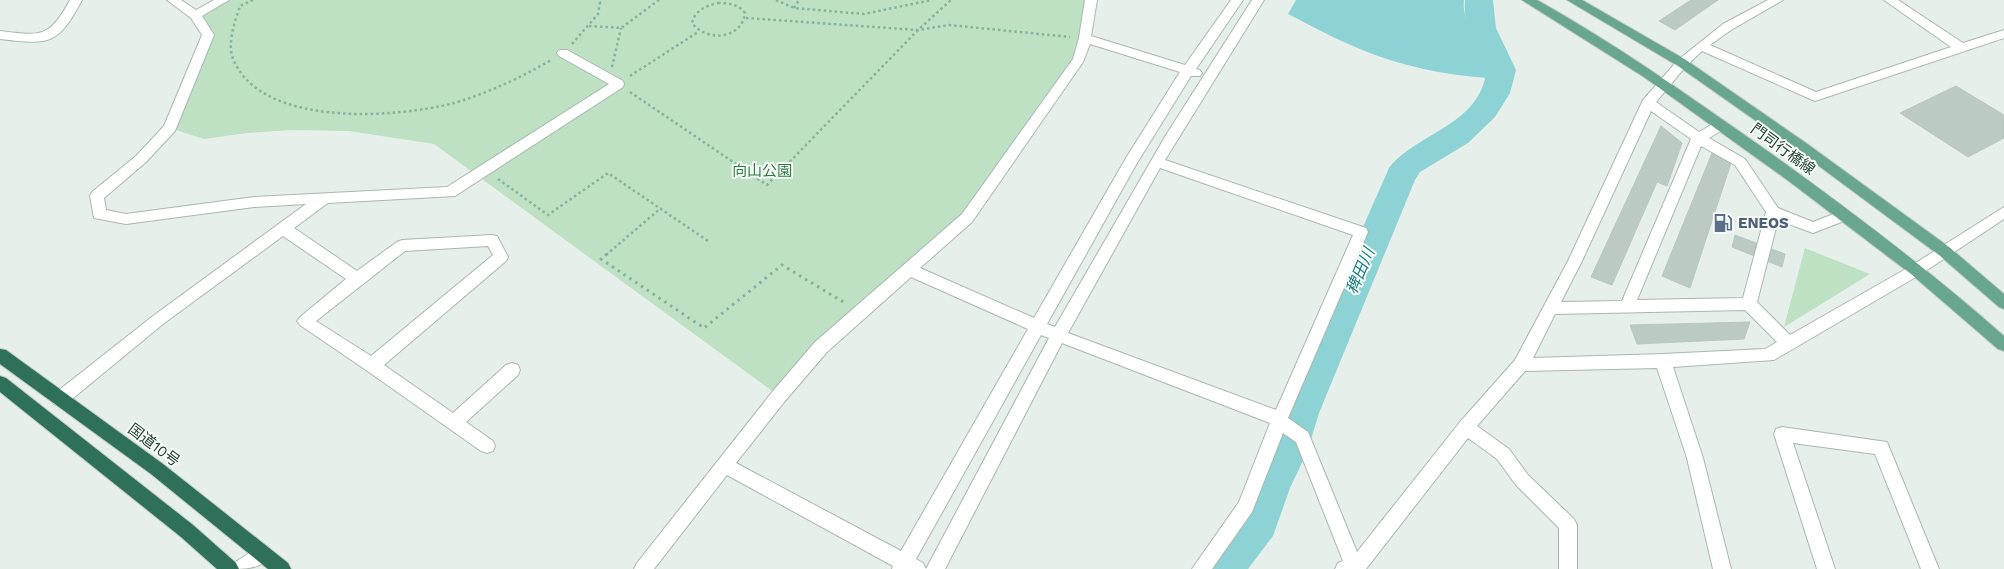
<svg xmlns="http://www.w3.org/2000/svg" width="2004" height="569" viewBox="0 0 2004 569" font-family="'Work Sans','Noto Sans JP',sans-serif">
	<rect width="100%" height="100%" fill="#e6efea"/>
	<g fill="#bee0c3">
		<path d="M223,0H1091L1079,59L967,218L779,396L434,144L349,131L292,130L247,133L204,139L170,128L208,35L195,15Z"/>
		<path d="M1805,248L1870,274L1784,327Z"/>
	</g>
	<path fill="#8dd3d5" d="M1296,0H1464C1461,21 1480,45 1491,62L1487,78C1444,75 1400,66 1360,49C1335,39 1312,26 1288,14Z"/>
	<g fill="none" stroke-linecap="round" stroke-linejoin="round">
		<path fill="#8dd3d5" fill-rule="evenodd" d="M1465,0H1493L1496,28L1516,70L1510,93L1495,117L1468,143L1420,172L1415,180L1319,413L1307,452L1290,488L1273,536L1248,569H1202L1208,555L1241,513L1250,487L1268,450L1281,413L1389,168C1416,133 1480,125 1486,72C1486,65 1474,46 1471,37C1466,25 1464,13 1465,0Z"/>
	</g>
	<g fill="#bbcac2" stroke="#b7c9bf">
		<path d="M1691,0H1718L1675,30L1659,21Z"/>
		<path d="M1956,86L2004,115V138L1968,157L1900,113Z"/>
		<path d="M1661,126L1682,143L1667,186L1657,182L1612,285L1591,277Z"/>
		<path d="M1712,153L1732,160L1690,288L1662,276Z"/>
		<path d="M1735,235L1785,254L1782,267L1732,247Z"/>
		<path d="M1750,322L1744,339L1637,344L1630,325Z"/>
	</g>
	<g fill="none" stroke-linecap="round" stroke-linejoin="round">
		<g stroke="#a8b8b0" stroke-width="2">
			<g id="minor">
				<path d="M70,0H82C58,45 50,45 0,39V31C42,36 49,38 70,0Z"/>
				<path d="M167,0H181L196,10L214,0H229L202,16L214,35L175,131L146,162L104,198L106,210L126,214L254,197L447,187L609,84L559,56L557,53L559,50H567L623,81L624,84L623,87L455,196L328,203L294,228L357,271L397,242L402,240L492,235L497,236L508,257L506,261L384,365L453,413L506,365L512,363L518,365L520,370L518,375L466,422L493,441L495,446L493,451L487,453L481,451L366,370L300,325L297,321L300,317L346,279L283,236L163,324L66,404L60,406L54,404L52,399L54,394L153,316L306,204L254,207L126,224L94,218L90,196L92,192L136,156L164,126L202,35L191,18ZM488,246L493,255L371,356L316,321L405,251Z"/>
				<path d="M1085,0H1097L1091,36L1185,65L1231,0H1243L1196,69L1200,70L1202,73L1200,76H1191L1137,163L1047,324L1055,327L1166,135L1252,0H1264L1165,160L1366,228L1368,232L1288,418L1308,432L1357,552L1460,422L1515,360L1568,261L1643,100L1678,60L1723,24L1768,0H1783L1731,30L1710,45L1816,92L1951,47L1884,0H1898L1963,43L2004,30V38L1815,101L1702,51L1686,66L1656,102L1699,132L1716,122H1726L1728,125L1726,128L1709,138L1745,159L1778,208L1813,222L1844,210L1849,211L1851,215L1849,219L1813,233L1778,220L1757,302L1790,335L1911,266L2004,207V219L1921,274L1774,360L1673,367L1703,458L1731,569H1713L1687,458L1657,368L1525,371L1477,426L1509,449L1528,475L1574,519L1577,525V569H1559V528L1516,485L1497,459L1468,438L1366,569H1335L1338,563L1343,561L1296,442L1283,433L1252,512L1212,569H1192L1239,502L1270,423L1062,343L945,569H892L893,566L727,475L654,569H634L637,563L773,391L815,342L962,214L1073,59L1079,38ZM1090,44L1180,72L1126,158L1034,318L920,268L972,222L1083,62ZM1651,111L1691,139L1622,301L1561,302L1582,261ZM1701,146L1735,165L1766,212L1743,298L1637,300ZM1160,168L1353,235L1276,410L1068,333ZM911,277L1028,329L901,551L736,463L785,401L827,352ZM1745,310L1777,342L1765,349L1663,354L1533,358L1555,314ZM1041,335L1049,338L926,569L923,563L916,559Z"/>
				<path d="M1782,427L1887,442L1939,569H1921L1875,454L1793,443L1835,569H1817L1774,434L1776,429Z"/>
				<path d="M262,545L268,547L271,553C263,569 247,569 231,569L234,563Z"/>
			</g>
		</g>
		<g stroke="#c1cac7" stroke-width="2">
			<g id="major">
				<path d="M1522,0H1537C1614,43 1686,94 1759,145C1843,205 1926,267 2004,336V351L1998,349L1911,274L1790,182L1644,77Z"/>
				<path d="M1567,0H1582L1686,60L1806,143L1949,247L2004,294V309L1999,307L1939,255L1796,149L1678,66Z"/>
			</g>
		</g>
		<g stroke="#c1cac7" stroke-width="2">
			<g id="highway">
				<path d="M0,349L6,350L163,464L288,563L291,569H268L151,474L0,364Z"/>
				<path d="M0,376L6,378L193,525L236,563L239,569H217L181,537L0,392Z"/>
			</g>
		</g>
		<g stroke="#85b39f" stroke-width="2.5" stroke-dasharray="2.5 3" stroke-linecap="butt">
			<path d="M253,0L240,6C235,22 226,45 234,61C264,128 396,118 454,103C488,93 520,78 551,60"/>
			<path d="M776,0L794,8L864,14L932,0"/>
			<path d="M718,3C729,3 738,4 745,13C742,40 706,42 692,23C695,10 706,6 718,3Z"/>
			<path d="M794,8L799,0"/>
			<path d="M746,18L918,30L949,25L1070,37"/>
			<path d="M589,26L621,28L659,0"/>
			<path d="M572,44L598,14L600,2L598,0"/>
			<path d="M612,67L621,28"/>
			<path d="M630,76L698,32"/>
			<path d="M630,92L767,185L918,30L951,0"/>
			<path d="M498,179L548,215L608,173L708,241"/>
			<path d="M606,255L661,208"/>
		</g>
		<path stroke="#85b39f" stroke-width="3" stroke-dasharray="2.5 4.5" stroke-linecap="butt" d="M607,254L601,259L704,328L782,265L845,303"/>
		<use href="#minor" fill="#fff" fill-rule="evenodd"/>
		<use href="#major" fill="#69a68e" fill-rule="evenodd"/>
		<use href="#highway" fill="#2e705a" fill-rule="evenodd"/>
	</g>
	<defs>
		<g id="fuel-bare" transform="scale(1.5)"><path d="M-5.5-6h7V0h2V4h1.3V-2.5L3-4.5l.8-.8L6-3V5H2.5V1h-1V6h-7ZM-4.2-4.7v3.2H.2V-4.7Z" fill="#5c6f8a" stroke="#f7fbf8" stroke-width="2.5" paint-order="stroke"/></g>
	</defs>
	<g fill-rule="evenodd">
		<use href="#fuel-bare" x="1723" y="223"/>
	</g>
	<g text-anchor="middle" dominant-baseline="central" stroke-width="4" stroke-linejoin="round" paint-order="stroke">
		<g font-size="15" fill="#234236" stroke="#f7fbf8">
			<text transform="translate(1783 149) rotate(36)">門司行橋線</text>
			<text transform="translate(154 445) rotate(37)">国道10号</text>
		</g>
		<g font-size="15" fill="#2c7b40" stroke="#f7fbf8">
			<text x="762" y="171">向山公園</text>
		</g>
		<g font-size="15" font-weight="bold" fill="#4e5e75" stroke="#f7fbf8" text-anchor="start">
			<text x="1738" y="223">ENEOS</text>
		</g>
		<g font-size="16" font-style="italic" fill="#1a7d81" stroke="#f7fbf8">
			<text transform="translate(1360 271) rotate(-67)">稗田川</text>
		</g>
	</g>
</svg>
